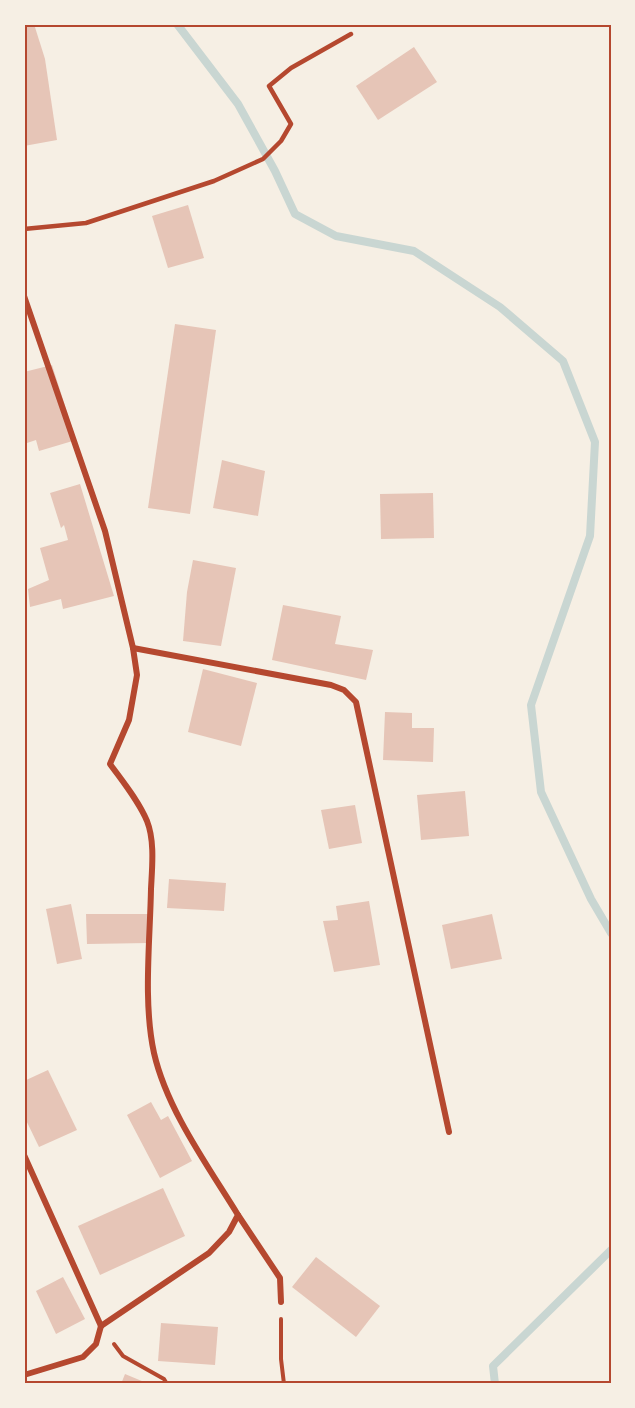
<svg xmlns="http://www.w3.org/2000/svg" width="635" height="1408" viewBox="0 0 635 1408" font-family="'Space Grotesk',sans-serif">
	<rect width="100%" height="100%" fill="#f6efe4"/>
	<g fill="none" stroke-linecap="round" stroke-linejoin="round">
		<g stroke="#c9d6d2" stroke-width="8">
			<path d="M177,24L238,104L275,171L295,214L336,236L414,251L500,307L563,361L595,442L590,536L531,705L541,792L591,899L611,933"/>
			<path d="M495,1384L493,1366L611,1250"/>
		</g>
	</g>
	<g fill="#e6c5b7">
		<path d="M24,24H34L45,59L57,140L24,146Z"/>
		<path d="M414,47L437,82L378,120L356,86Z"/>
		<path d="M188,205L204,258L168,268L152,216Z"/>
		<path d="M175,324L216,330L190,514L148,508Z"/>
		<path d="M52,365L76,440L39,451L36,440L24,444V372Z"/>
		<path d="M222,460L265,471L258,516L213,508Z"/>
		<path d="M80,484L114,596L63,609L61,599L30,607L28,589L49,580L40,548L68,540L64,525L61,528L50,493Z"/>
		<path d="M433,493L434,538L381,539L380,494Z"/>
		<path d="M193,560L236,568L221,646L183,641L187,592Z"/>
		<path d="M283,605L341,616L335,644L373,650L366,680L272,660Z"/>
		<path d="M203,669L257,683L241,746L188,732Z"/>
		<path d="M385,712L412,713V728H434L433,762L383,760Z"/>
		<path d="M465,791L469,836L421,840L417,795Z"/>
		<path d="M355,805L362,843L329,849L321,810Z"/>
		<path d="M169,879L226,883L224,911L167,908Z"/>
		<path d="M369,901L380,965L334,972L323,921L338,920L336,906Z"/>
		<path d="M71,904L82,959L57,964L46,909Z"/>
		<path d="M86,914H149V943L87,944Z"/>
		<path d="M492,914L502,959L451,969L442,925Z"/>
		<path d="M48,1070L77,1130L39,1147L24,1116V1081Z"/>
		<path d="M151,1102L161,1120L168,1116L192,1161L160,1178L127,1115Z"/>
		<path d="M163,1188L185,1236L100,1275L78,1226Z"/>
		<path d="M316,1257L380,1306L356,1337L292,1287Z"/>
		<path d="M63,1277L85,1319L56,1334L36,1291Z"/>
		<path d="M161,1323L218,1327L215,1365L158,1361Z"/>
		<path d="M125,1374L149,1384H121Z"/>
	</g>
	<g fill="none" stroke-linecap="round" stroke-linejoin="round">
		<g stroke="#b5482f" stroke-width="4">
			<path d="M281,1319V1359L284,1384"/>
			<path d="M114,1344L123,1356L164,1379L167,1384"/>
		</g>
		<path stroke="#b5482f" stroke-width="4.5" d="M24,229L86,223L214,181L263,159L281,141L291,124L269,86L291,68L351,34"/>
		<g stroke="#b5482f" stroke-width="6">
			<path d="M24,296L105,531L133,648L137,675L129,720L110,764C123,782 138,800 147,821C155,841 152,868 151,889C150,941 143,1003 154,1053C167,1110 208,1166 238,1215L229,1232L209,1253L101,1326"/>
			<path d="M133,648L331,685L344,690L356,702L449,1132"/>
			<path d="M24,1155L101,1326"/>
			<path d="M238,1215L280,1278L281,1302"/>
			<path d="M24,1375L83,1357L96,1344L101,1326"/>
		</g>
	</g>
	<rect width="635" height="1408" fill="none" stroke="#f6efe4" stroke-width="51"/>
	<rect x="26" y="26" width="584" height="1356" fill="none" stroke="#b5482f" stroke-width="2"/>
</svg>
